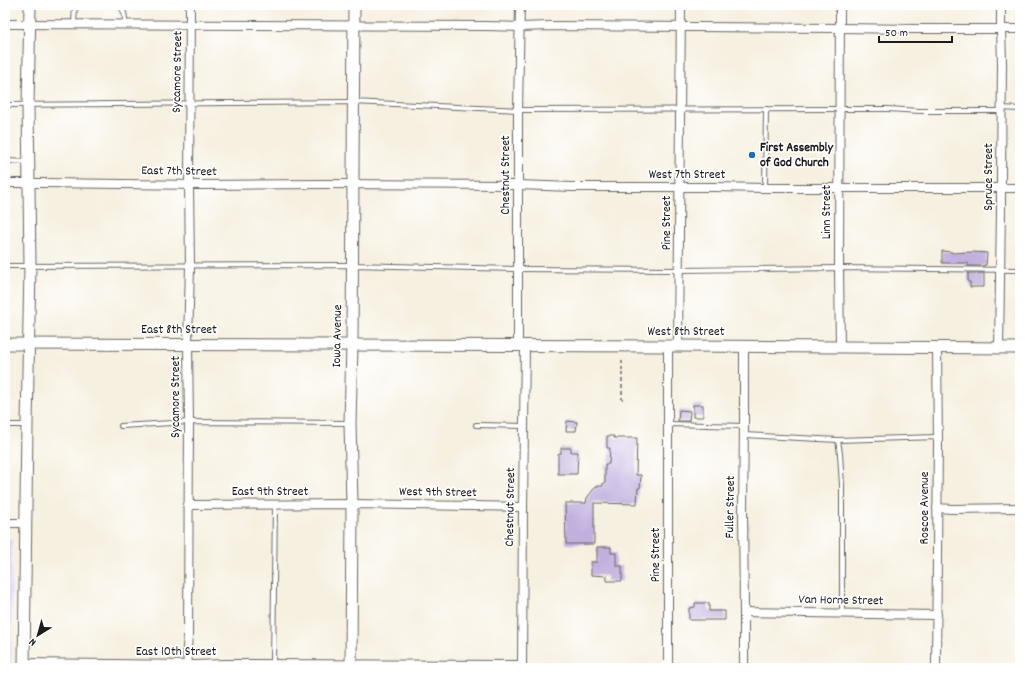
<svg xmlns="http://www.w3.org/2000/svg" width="1025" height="673" viewBox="0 0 1025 673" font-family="Dekko,sans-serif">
	<rect width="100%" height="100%" fill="#fff"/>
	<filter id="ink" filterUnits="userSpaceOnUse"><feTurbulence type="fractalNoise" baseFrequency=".025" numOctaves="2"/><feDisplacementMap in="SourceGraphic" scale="8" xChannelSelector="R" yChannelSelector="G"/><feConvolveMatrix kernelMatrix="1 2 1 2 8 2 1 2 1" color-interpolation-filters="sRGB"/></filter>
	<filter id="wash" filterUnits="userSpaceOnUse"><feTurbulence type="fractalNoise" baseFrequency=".012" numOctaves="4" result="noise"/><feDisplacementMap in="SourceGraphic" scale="16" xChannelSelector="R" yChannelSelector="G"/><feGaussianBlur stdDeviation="0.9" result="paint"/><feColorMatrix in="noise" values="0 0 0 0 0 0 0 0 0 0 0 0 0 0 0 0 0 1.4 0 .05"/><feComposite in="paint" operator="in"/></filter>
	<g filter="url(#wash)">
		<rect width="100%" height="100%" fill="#f6f0e0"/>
		<path fill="#dfd4f4" d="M5,539H12L11,668H5Z"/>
		<g id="blocks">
			<g fill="#c1b0de">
				<path d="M942,251L952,252V253L973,252L987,253L986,265H984V266H968V263H942Z"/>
				<path d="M968,273H984V287H970V282H968Z"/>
				<rect x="693" y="405" width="10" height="12"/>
				<path d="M679,410L690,411L689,421H678Z"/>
				<path d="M567,421L577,422L576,431H566Z"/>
				<path d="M607,436H614V438H637L636,475H641L640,488H638L637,504L594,503V544H566L565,503H586L587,498L596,486H603V483H605V464H609L610,448H607Z"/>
				<path d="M561,448H571V452H578L577,474H558V454L561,453Z"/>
				<path d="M597,547H611V553H616V566H622V581H607V576L591,575V562H597Z"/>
				<path d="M695,603H709V611H725V620H689V608L695,607Z"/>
			</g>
		</g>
	</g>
	<g filter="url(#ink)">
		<use href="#blocks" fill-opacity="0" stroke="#686661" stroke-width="1"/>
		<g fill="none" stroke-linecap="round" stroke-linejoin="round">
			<g stroke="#686661" stroke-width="6">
				<g id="lane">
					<path d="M119,5C125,11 125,16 125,24"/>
					<path d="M74,24L75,5"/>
					<path d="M5,105L353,102L518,110L840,109H888L920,111H1001"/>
					<path d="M1001,108L1020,109"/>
					<path d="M5,161L29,162"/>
					<path d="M765,188L766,109"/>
					<path d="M5,266L352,265L518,269L679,270L839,268L1020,270"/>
					<path d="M668,424L744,426"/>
					<path d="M5,425H27"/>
					<path d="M476,425L524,426"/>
					<path d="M121,426L189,422L350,423"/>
					<path d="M744,435L838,440L938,437"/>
					<path d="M838,440L840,454L842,485V613"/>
					<path d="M273,666L275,504"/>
				</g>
			</g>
			<g stroke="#686661" stroke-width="10">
				<g id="street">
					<path d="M5,24L486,26L520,27L550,26L840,28L916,29H1020"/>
					<path d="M5,183H44L199,185L324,184L519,185L572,187H714L764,188H1020"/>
					<path d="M518,346V110L520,5"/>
					<path d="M668,346V668"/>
					<path d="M678,346L681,5"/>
					<path d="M744,346V426L743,509L744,612V668"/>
					<path d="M840,347L839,268L840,5"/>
					<path d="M999,348L1001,210V178L1002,63L1001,29V5"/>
					<path d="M188,505L352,504L523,507"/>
					<path d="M937,508L952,509L1020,508"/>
					<path d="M5,523H26"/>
					<path d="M744,612L937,615"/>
					<path d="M24,663L195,665L224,664L522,665"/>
					<path d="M188,668L187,647L188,636L189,422L188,344L190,266L189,184L190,5"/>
					<path d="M522,668L523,507L525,346"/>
					<path d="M936,668L938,442L937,348"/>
				</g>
			</g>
			<g stroke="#686661" stroke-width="13">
				<g id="secondary">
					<path d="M5,344L678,346L1020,348"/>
					<path d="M24,668L27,425L30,266L28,105L30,5"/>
					<path d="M351,668L352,504L350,423L352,345L354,5"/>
				</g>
			</g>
			<path stroke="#686661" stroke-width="1.5" stroke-dasharray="3 3" stroke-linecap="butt" d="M622,400V361"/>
			<use href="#lane" stroke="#fff" stroke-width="4"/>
			<use href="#street" stroke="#fff" stroke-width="8"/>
			<use href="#secondary" stroke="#fff" stroke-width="11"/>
		</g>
	</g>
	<circle fill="#1f6fb2" stroke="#fff" stroke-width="1.5" cx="752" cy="155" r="4"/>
	<g text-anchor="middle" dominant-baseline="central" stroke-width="3.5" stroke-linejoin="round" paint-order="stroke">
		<g font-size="13" fill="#1c1c1c" stroke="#fff">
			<text transform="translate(178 72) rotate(-89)">Sycamore Street</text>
			<text transform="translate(179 172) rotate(1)">East 7th Street</text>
			<text transform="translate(506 175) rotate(-90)">Chestnut Street</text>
			<text x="687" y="175">West 7th Street</text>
			<text transform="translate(989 177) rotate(-90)">Spruce Street</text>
			<text transform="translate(827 212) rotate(-90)">Linn Street</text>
			<text transform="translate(667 223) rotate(-90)">Pine Street</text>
			<text x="179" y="330">East 8th Street</text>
			<text x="686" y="332">West 8th Street</text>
			<text transform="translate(338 336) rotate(-89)">Iowa Avenue</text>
			<text transform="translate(176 397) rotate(-90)">Sycamore Street</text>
			<text x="270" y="492">East 9th Street</text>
			<text transform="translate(438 493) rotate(1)">West 9th Street</text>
			<text transform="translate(511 507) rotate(-89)">Chestnut Street</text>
			<text transform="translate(731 507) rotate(-89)">Fuller Street</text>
			<text transform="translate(925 508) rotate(-90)">Roscoe Avenue</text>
			<text transform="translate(656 555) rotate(-90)">Pine Street</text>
			<text transform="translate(841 601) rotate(1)">Van Horne Street</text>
			<text x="176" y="652">East 10th Street</text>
		</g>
		<g font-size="13" font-weight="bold" fill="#1c1c1c" stroke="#fff" text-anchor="start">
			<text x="760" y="148">First Assembly<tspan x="760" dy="15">of God Church</tspan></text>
		</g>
	</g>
	<rect width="1025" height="673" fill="none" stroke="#fff" stroke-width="20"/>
	<g transform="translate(38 635) rotate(217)" stroke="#ffffff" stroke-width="3" paint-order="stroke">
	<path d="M0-3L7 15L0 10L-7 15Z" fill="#1c1c1c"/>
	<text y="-6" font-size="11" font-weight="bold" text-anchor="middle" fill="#1c1c1c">N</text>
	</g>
	<path d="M879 36v6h73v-6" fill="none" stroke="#1c1c1c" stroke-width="2"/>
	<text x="885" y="36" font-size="12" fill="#1c1c1c" stroke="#ffffff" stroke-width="3" paint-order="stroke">50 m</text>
</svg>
